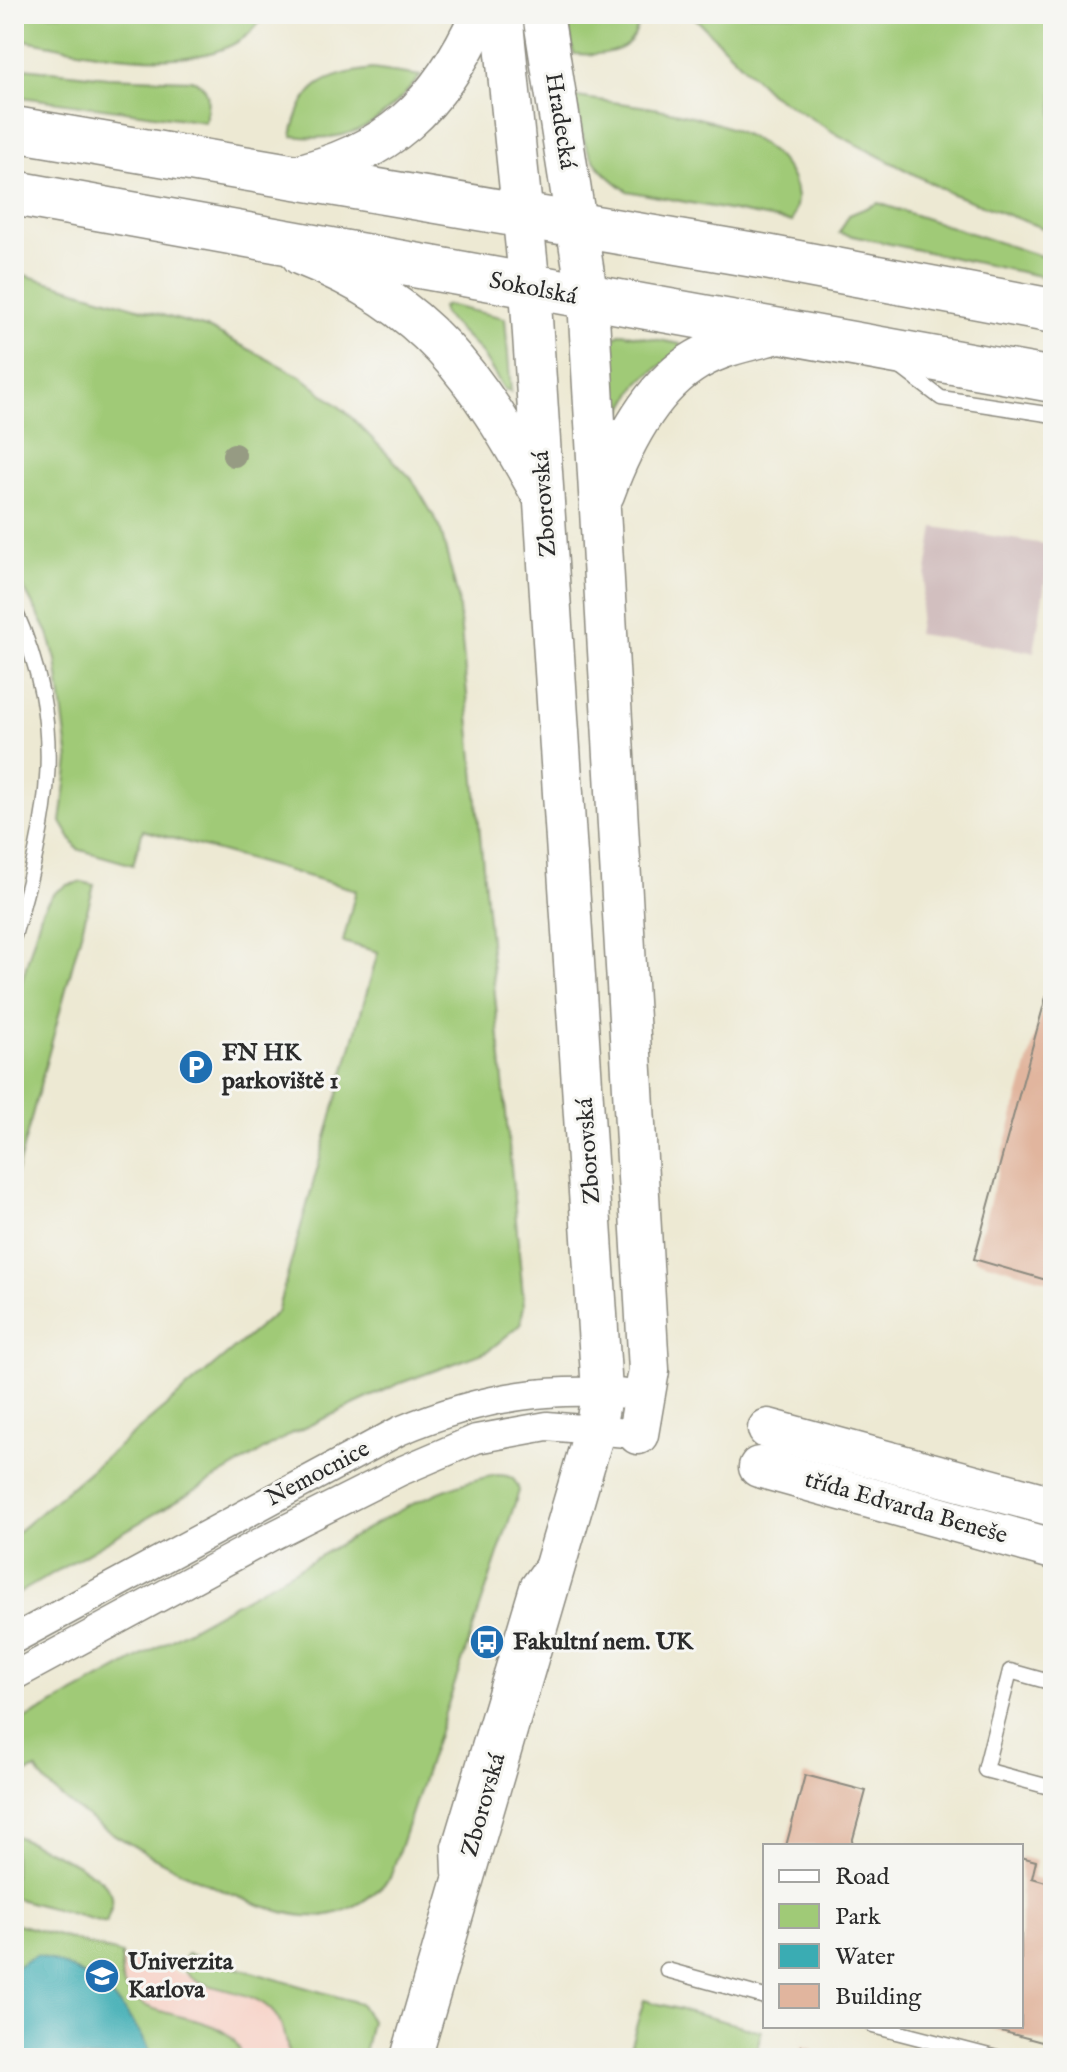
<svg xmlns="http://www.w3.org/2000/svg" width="1067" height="2072" viewBox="0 0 1067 2072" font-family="'IM FELL English',serif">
	<rect width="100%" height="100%" fill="#f6f6f2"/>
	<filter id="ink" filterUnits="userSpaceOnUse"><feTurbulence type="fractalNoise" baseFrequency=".0125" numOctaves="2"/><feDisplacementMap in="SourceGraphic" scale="16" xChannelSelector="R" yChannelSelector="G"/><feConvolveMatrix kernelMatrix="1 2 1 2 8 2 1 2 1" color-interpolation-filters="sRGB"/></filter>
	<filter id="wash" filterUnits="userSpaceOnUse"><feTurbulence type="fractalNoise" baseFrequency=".006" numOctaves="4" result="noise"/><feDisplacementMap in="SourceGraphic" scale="32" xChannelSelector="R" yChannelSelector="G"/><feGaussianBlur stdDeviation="1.8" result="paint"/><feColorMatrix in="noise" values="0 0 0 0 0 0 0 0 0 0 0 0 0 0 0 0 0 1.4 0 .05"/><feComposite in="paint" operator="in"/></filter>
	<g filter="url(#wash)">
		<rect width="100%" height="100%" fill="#ede9d3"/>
		<path fill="#f7d1c6" d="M14,1928L366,2024L356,2058H14Z"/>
		<path fill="#d2bfbf" d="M934,527L1051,545L1034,652L917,634Z"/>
		<g fill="#a0ca77" stroke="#667a51" stroke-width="2">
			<path d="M14,14H265C224,88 81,50 14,38Z"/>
			<path d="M566,14H638C640,53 606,56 574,54Z"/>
			<path d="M691,14H1053V232L950,193L838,135L770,93Z"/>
			<path d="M14,67L107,77L192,80C213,86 208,104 205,122L14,96Z"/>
			<path d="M372,69L421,76C381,122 355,145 292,136C302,84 323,76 372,69Z"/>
			<path d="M576,97C635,106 791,116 797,198C797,205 794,215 792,222L627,191C585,160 583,147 576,97Z"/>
			<path d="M878,203L1053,260V279L839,233L849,215Z"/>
			<path d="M14,272L210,329L302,377L346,412L412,479L440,527L458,598L524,1306L520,1325L488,1351L398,1384L291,1434L14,1596V1535L277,1312L378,952L343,942L356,890L143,830L133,865L77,849L61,822L69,761L56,660L48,633L14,569Z"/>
			<path d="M446,305L505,318L511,392L504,389L480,351L444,315L442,307Z"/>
			<path d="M622,333L680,344L683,349L639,382L618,419L610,345L612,338Z"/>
			<path d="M82,882L94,885L14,1182V1009L42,910L53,894L67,885Z"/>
			<path d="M497,1475C510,1475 516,1478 519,1491L390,1878C368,1903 338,1919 305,1916C247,1912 64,1820 36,1769L20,1776L14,1769V1725C112,1674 207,1619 304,1565C364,1531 428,1487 497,1475Z"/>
			<path d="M14,1835C36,1846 102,1870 111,1893C115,1902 109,1914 106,1923L14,1898Z"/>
			<path d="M14,1923L122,1954C122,1962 120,1971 122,1979C132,2029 233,2004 242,2058H14Z"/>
			<path d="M188,1954L360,2003L371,2021L363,2058H288C286,1970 200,2006 181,1964Z"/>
			<path d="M644,2000L761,2031L756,2058H627Z"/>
		</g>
		<path fill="#3aacb3" stroke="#326c6f" stroke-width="2" d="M36,1955C96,1974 125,2001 154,2058H14V1968Z"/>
		<g id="blocks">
			<g fill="#e1b59e">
				<path d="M1052,975H1053V1282L974,1259Z"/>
				<path d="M805,1775L866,1791L851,1846H786Z"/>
				<path d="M1021,1857L1036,1861L1032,1878L1053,1884V2045L986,2027L1021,2026Z"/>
				<path d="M802,2046L813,2049L810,2058H798Z"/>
			</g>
		</g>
	</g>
	<g filter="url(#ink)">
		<use href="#blocks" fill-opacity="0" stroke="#8c8a7f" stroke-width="2"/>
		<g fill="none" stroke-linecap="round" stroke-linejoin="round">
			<g stroke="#8c8a7f" stroke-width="17">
				<g id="lane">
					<path d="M899,366L941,398L1053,415"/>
					<path d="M14,608C68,729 49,814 14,936"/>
					<path d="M1053,1683L1010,1671L985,1770L1053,1788"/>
					<path d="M450,1873L449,1846L528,1583L541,1565"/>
					<path d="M667,1970L765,1997"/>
					<path d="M873,2026L997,2058"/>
				</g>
			</g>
			<g stroke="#8c8a7f" stroke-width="31">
				<g id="street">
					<path d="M14,1639L399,1431C485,1395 555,1385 647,1396"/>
					<path d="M14,1676L272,1536L401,1471L476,1439L547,1426L638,1434"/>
				</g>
			</g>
			<g stroke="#8c8a7f" stroke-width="43">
				<g id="secondary">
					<path d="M543,14L588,299L649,1370L638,1434"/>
					<path d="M289,177C389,154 439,106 481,14"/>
					<path d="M301,255C428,305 475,375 539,490"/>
					<path d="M604,494C622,445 651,387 697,360C722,345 752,340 779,333"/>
					<path d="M768,1429L1053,1506"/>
					<path d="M759,1467L1053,1549"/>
					<path d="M411,2058L595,1429L602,1391L530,288L502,14"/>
				</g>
			</g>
			<g stroke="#8c8a7f" stroke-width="47">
				<g id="primary">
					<path d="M14,129L766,257L1053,311"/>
					<path d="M14,193L1053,380"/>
				</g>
			</g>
			<use href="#lane" stroke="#fff" stroke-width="14"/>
			<use href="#street" stroke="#fff" stroke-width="28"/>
			<use href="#secondary" stroke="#fff" stroke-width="40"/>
			<use href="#primary" stroke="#fff" stroke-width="44"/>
		</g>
		<circle fill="#969b83" cx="234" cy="455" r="12"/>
	</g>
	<defs>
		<g id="parking-disc" transform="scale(1.8)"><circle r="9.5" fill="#1f6fb2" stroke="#f6f6f2"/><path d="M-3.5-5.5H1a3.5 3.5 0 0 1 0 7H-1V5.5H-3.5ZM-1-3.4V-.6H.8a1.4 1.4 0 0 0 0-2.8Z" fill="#fff"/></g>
		<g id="bus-disc" transform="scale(1.8)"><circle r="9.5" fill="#1f6fb2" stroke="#f6f6f2"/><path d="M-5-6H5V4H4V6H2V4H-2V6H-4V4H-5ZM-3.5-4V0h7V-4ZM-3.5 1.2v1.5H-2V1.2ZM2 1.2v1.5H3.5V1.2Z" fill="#fff"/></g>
		<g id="university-disc" transform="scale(1.8)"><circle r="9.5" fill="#1f6fb2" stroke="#f6f6f2"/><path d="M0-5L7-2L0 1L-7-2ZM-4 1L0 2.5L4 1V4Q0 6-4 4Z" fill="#fff"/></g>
	</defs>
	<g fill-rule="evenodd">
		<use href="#parking-disc" x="196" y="1067"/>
		<use href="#bus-disc" x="487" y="1642"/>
		<use href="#university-disc" x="102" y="1976"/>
	</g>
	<g text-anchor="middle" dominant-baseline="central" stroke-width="6" stroke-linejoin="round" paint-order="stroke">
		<g font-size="24" fill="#2b2b2b" stroke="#f6f6f2">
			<text transform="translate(560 121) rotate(81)">Hradecká</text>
			<text transform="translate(533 289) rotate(11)">Sokolská</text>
			<text transform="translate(545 504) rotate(-94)">Zborovská</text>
			<text transform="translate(589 1151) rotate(-94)">Zborovská</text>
			<text transform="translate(318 1474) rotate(-28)">Nemocnice</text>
			<text transform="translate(906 1508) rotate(16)">třída Edvarda Beneše</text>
			<text transform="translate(484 1805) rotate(-74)">Zborovská</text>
		</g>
		<g font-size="24" font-weight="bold" fill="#2b2b2b" stroke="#f6f6f2" text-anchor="start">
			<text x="222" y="1053">FN HK<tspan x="222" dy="28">parkoviště 1</tspan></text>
			<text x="513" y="1642">Fakultní nem. UK</text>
			<text x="128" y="1962">Univerzita<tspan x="128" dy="28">Karlova</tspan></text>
		</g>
	</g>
	<rect width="1067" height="2072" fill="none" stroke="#f6f6f2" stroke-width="48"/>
	<rect x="763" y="1844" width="260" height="184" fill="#f6f6f2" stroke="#a5a5a2" stroke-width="2"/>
	<rect x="779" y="1870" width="40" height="12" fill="#ffffff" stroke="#a5a5a2" stroke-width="2"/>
	<text x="835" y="1884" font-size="24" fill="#2b2b2b">Road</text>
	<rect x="779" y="1904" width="40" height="24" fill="#a0ca77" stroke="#a5a5a2" stroke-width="2"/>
	<text x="835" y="1924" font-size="24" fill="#2b2b2b">Park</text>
	<rect x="779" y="1944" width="40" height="24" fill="#3aacb3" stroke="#a5a5a2" stroke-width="2"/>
	<text x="835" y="1964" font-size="24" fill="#2b2b2b">Water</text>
	<rect x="779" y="1984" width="40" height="24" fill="#e1b59e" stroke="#a5a5a2" stroke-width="2"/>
	<text x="835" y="2004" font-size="24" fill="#2b2b2b">Building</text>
</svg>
